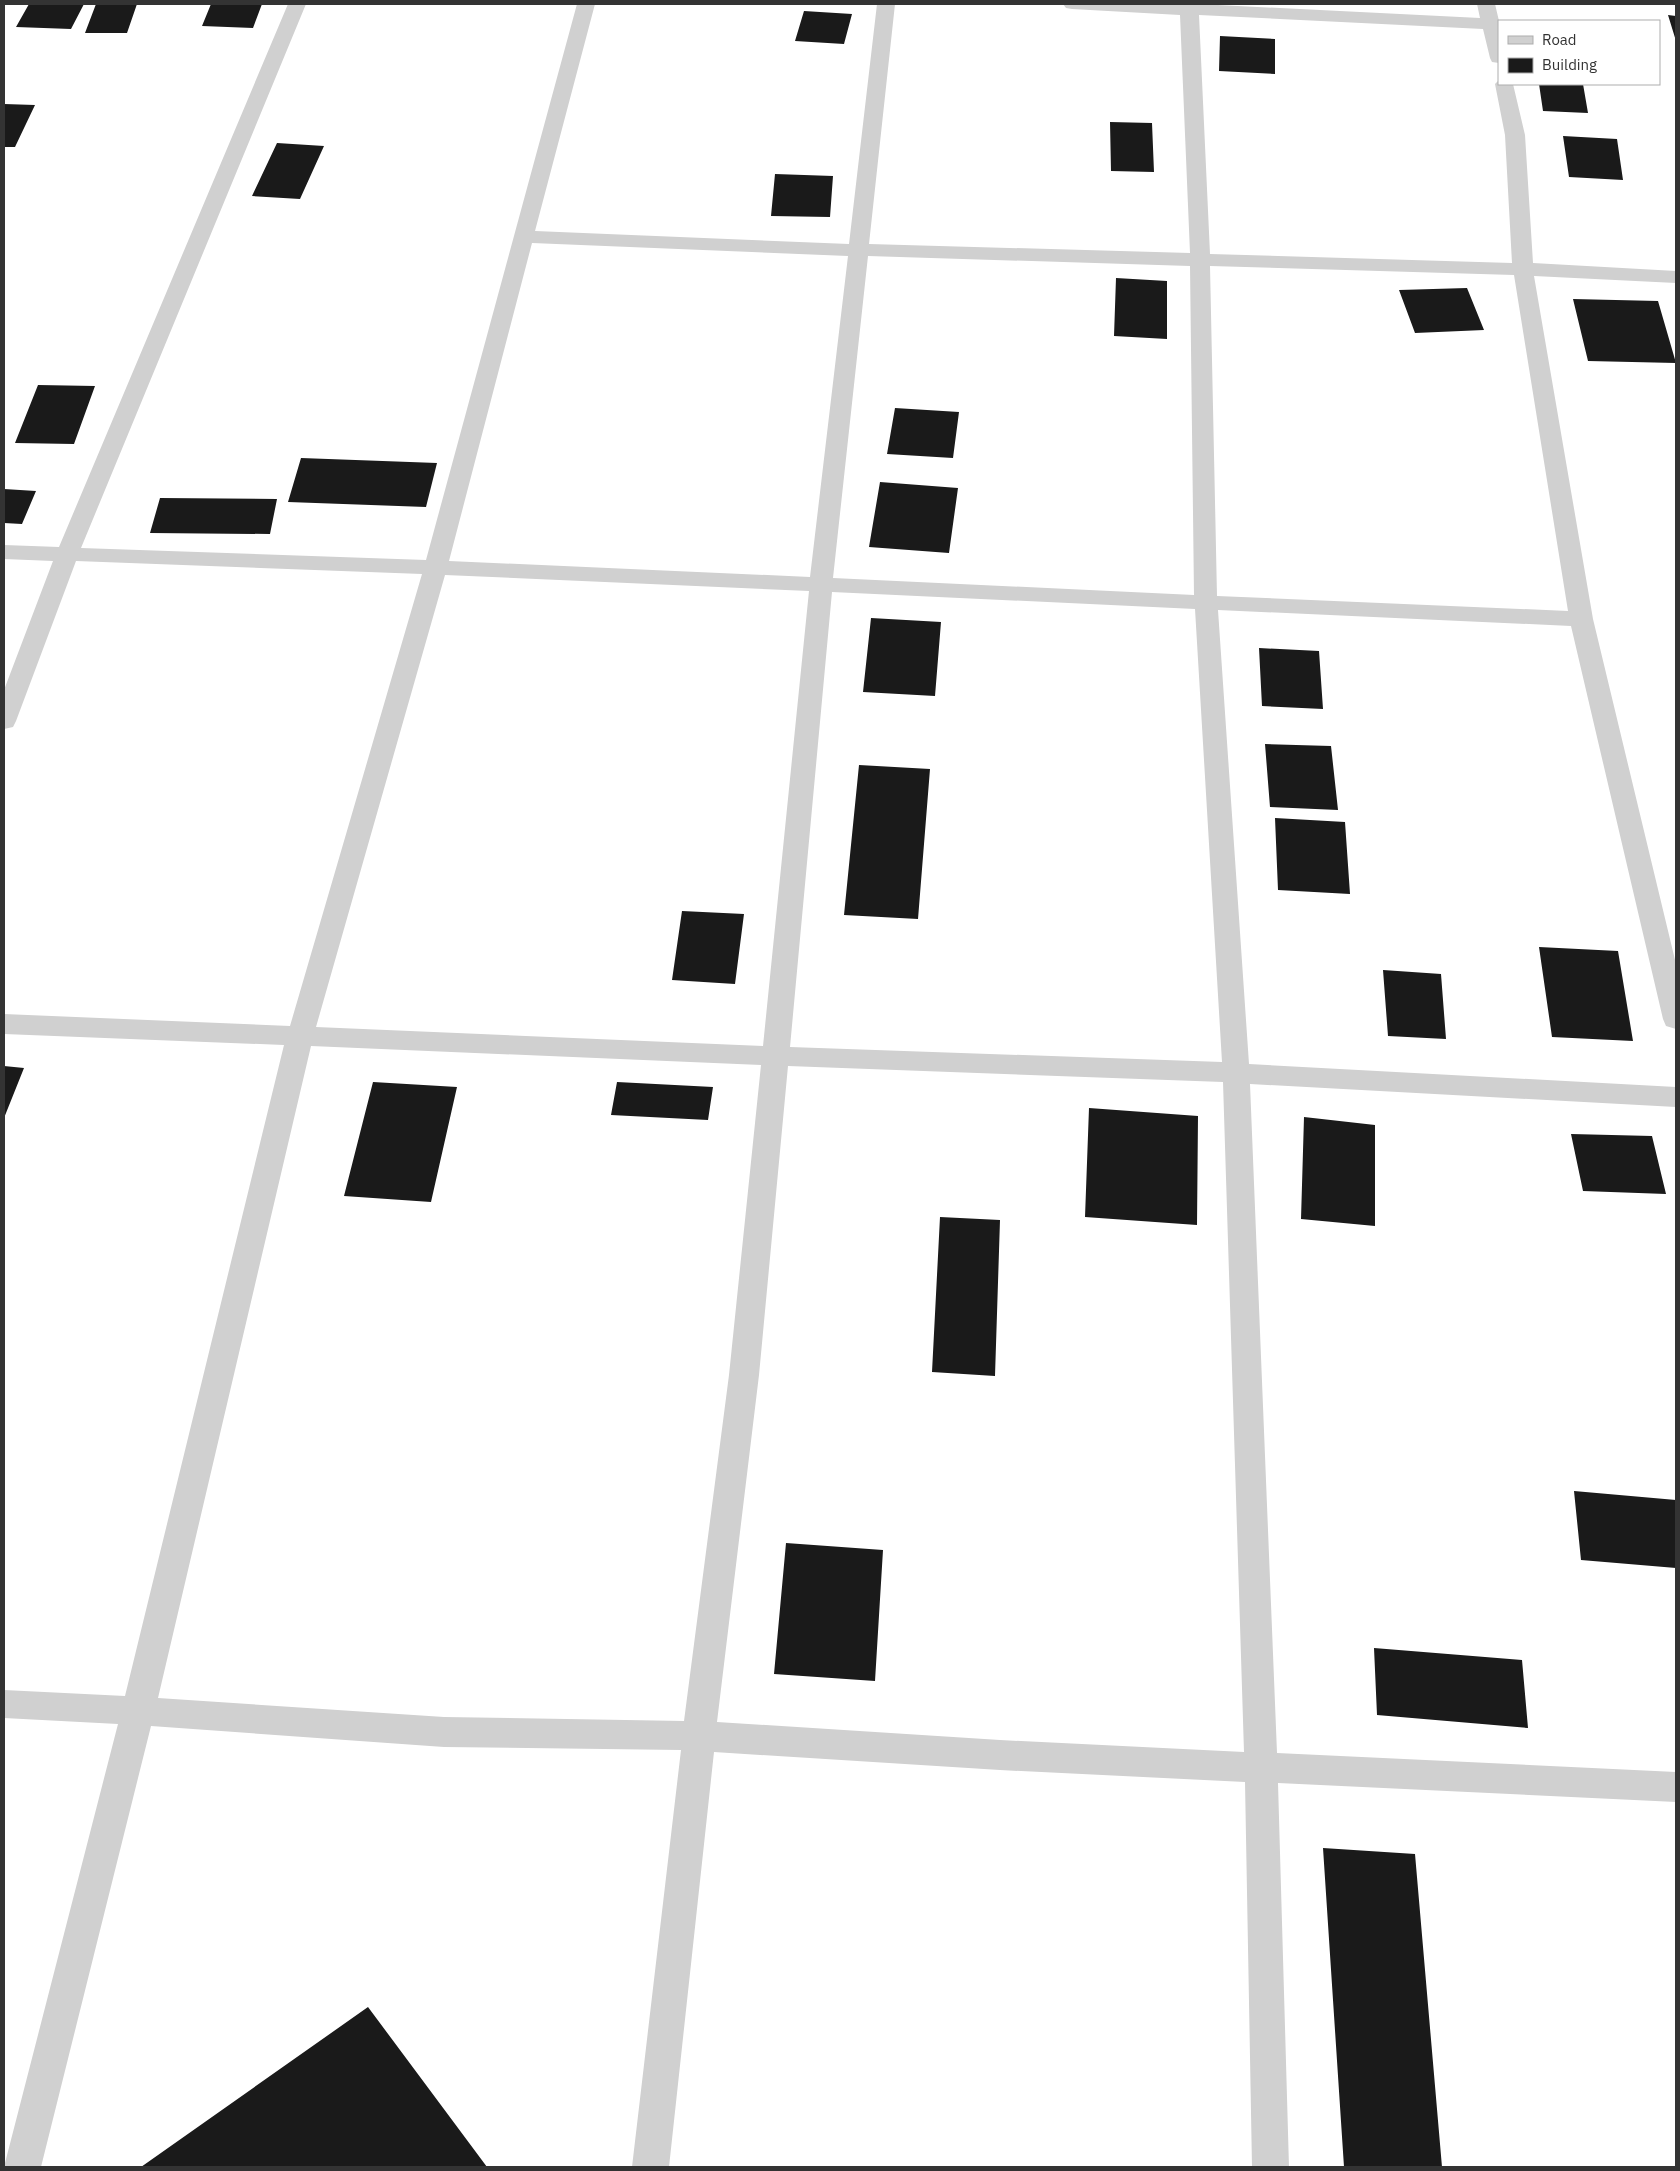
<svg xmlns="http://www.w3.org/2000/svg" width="1680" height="2171" viewBox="0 0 1680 2171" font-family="'IBM Plex Sans',sans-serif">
<rect width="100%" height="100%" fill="#fff"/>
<!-- building -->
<path fill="#1a1a1a" d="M29,4H84L71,29L16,27Z
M96,4H137L127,33H85Z
M211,4H262L253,28L202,26Z
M804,11L852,14L844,44L795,41Z
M1668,15L1676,16V41Z
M1220,36L1275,39V74L1219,71Z
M1539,84H1583L1588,113L1543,111Z
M4,104L35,105L15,147H4Z
M1110,122L1152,123L1154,172L1111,171Z
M1563,136L1617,139L1623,180L1569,177Z
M277,143L324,146L300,199L252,196Z
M775,174L833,176L830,217L771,216Z
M1116,278L1167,281V339L1114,336Z
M1467,288L1484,330L1415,333L1399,290Z
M1573,299L1658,301L1676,363L1588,361Z
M38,385L95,386L74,444L15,443Z
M895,408L959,412L953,458L887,454Z
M301,458L437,463L426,507L288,502Z
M880,482L958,488L949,553L869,547Z
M4,489L36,491L22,524L4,523Z
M160,498L277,499L270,534L150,533Z
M871,618L941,622L935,696L863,692Z
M1259,648L1319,651L1323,709L1262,706Z
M1265,744L1331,746L1338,810L1270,807Z
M859,765L930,769L918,919L844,915Z
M1275,818L1345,822L1350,894L1278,890Z
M682,911L744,914L735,984L672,980Z
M1539,947L1618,951L1633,1041L1552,1037Z
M1383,970L1441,974L1446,1039L1388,1036Z
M4,1066L24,1068L4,1118Z
M373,1082L457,1087L431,1202L344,1196Z
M617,1082L713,1087L708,1120L611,1115Z
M1089,1108L1198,1116L1197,1225L1085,1217Z
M1304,1117L1375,1125V1226L1301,1219Z
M1571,1134L1652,1136L1666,1194L1583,1191Z
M940,1217L1000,1220L995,1376L932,1372Z
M1574,1491L1676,1500V1568L1581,1560Z
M786,1543L883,1550L875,1681L774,1674Z
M1374,1648L1522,1660L1528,1728L1377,1715Z
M1323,1848L1415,1854L1442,2167H1344Z
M368,2007L487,2167H141Z"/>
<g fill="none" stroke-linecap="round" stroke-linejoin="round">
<!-- minor -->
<path fill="#d0d0d0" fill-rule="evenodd" d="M288,4H306L81,548L426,560L577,4H595L535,231L849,244L877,4H895L869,244L1190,253L1180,15L1072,9L1066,8L1063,4H1198L1480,18L1477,4H1495L1499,21V63L1492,62L1490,58L1483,29L1199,15L1210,254L1512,263L1505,135L1495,84L1499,80V84H1513L1525,135L1533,263L1676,271V283L1534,276L1593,619L1676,964V1029L1666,1026L1663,1019L1571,626L1218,610L1249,1064L1676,1087V1107L1250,1084L1277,1753L1676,1772V1802L1278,1783L1289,2167H1252L1245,1782L1000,1770L714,1752L669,2167H632L681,1750L444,1747L151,1726L41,2167H4L118,1724L4,1718V1690L125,1696L284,1045L4,1034V1014L290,1026L422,574L76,561L16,721L13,727L4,729V690L53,561L4,559V545L59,547ZM532,243L848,256L810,577L449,561ZM868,256L1190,266L1194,595L833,578ZM1210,266L1514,275L1568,611L1217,596ZM445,575L809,591L763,1046L316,1027ZM832,592L1195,609L1222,1062L790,1047ZM311,1046L761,1065L729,1375L684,1721L444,1717L158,1698ZM788,1066L1223,1082L1244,1752L1000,1740L717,1722L759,1375Z"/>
</g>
<!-- border -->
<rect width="1680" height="2171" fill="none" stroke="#333333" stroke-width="10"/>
<!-- legend -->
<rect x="1498" y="20" width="162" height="65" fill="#ffffff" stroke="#adadad"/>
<rect x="1508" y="36" width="25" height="8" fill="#d0d0d0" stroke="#adadad"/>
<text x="1542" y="45" font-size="15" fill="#333333">Road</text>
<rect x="1508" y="58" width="25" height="15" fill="#1a1a1a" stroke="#adadad"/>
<text x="1542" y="70" font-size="15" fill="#333333">Building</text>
</svg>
